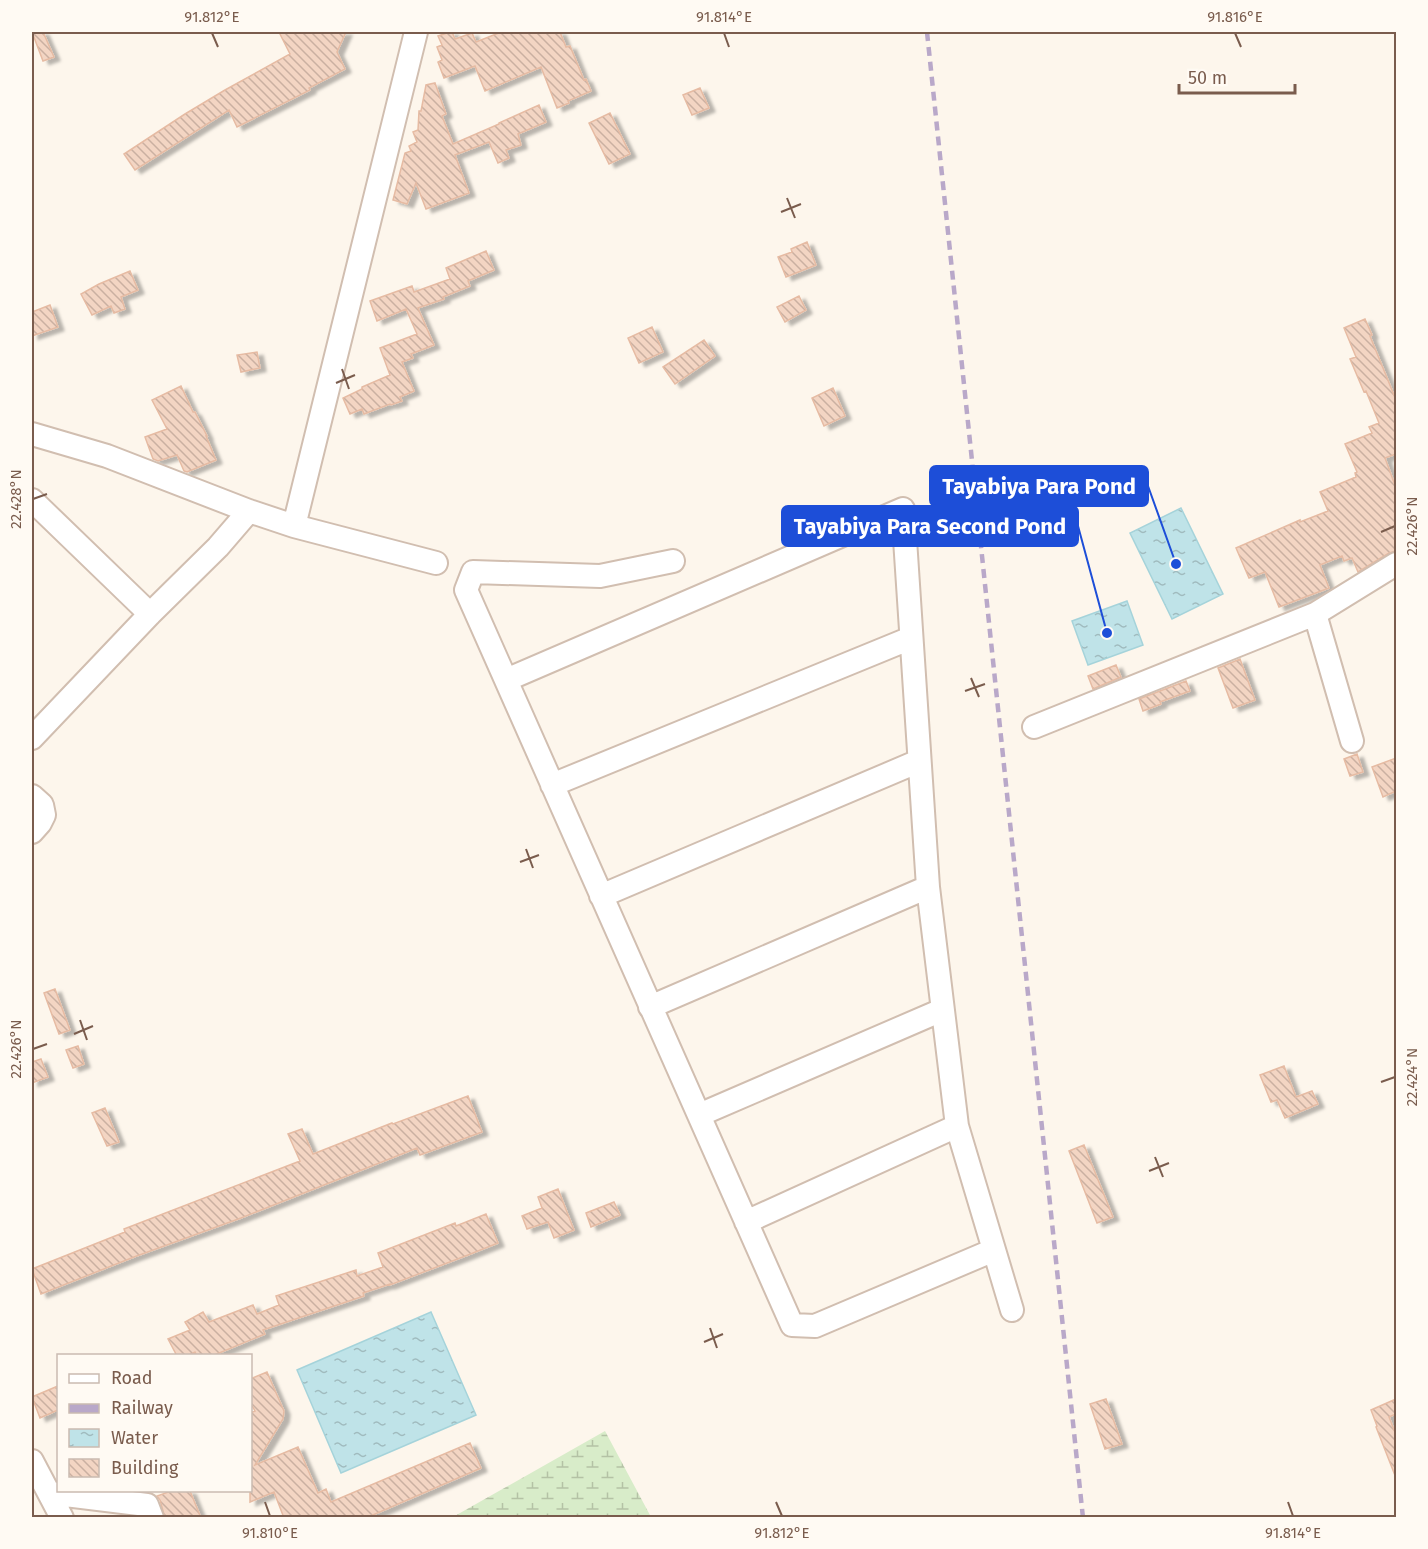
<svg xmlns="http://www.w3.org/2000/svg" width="1428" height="1549" viewBox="0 0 1428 1549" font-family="'Fira Sans',sans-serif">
<defs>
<pattern id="wetland-marsh" width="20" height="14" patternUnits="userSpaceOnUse" patternTransform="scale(1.5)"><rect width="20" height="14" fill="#d8ecc9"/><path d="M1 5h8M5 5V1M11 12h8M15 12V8" fill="none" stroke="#b4c2a5"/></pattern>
<pattern id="water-ripples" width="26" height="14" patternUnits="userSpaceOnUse" patternTransform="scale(1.5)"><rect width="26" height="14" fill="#bfe3e8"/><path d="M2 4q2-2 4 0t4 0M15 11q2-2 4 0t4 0" fill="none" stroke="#a0bbbe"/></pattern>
<pattern id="building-back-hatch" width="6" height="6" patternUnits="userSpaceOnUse" patternTransform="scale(1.5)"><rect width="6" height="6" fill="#f3d5c3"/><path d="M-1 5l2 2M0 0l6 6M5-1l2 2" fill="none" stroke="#cab0a1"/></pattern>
<filter id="shadow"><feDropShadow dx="6" dy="3.5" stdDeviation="1.5" flood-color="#0004"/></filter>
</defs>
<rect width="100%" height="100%" fill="#fdf6ec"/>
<!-- wetland -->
<path fill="url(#wetland-marsh)" d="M605,1431L651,1517H452H453Z"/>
<!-- water -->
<path fill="url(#water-ripples)" stroke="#a5d3da" stroke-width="1.5" d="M1181,508L1223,594L1172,619L1130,533Z
M1127,601L1143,645L1088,665L1072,621Z
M431,1312L476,1415L341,1473L297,1370Z"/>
<!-- building -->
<path fill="url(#building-back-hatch)" stroke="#e6bba3" stroke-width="1.5" filter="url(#shadow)" d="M32,32H43L54,57L43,61Z
M279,32H346L337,52L345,69L309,88L310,90L237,127L229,110L135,170L124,154L185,114L225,90L290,54Z
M450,32H452L455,39L472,33L476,42L501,32H560L566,47L570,46L584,80L586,79L591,91L568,101L569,103L557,108L541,67L485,91L475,66L444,78L438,62L442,60L437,47L442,45L438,36Z
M435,83L446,114L442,116L453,144L499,124V123L539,105L546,122L518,134L521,145L506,150L509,158L498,163L489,142L455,155L469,193L426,209L416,183L407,204L393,200L405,153L411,151L409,146L417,142L413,132L418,130L419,111H421L426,85Z
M700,88L709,108L692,115L683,95Z
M610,113L630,154L609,164L589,123Z
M807,242L816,265L786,277L778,257L792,252L791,249Z
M486,251L494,270L468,281L470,286L443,297L444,299L418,308L434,345L411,354L413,358L402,362L414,391L400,397L402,401L391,405L390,404L364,414L362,409L350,414L343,398L362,389V387L390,375L380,348L417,334L406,309L377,321L370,301L412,286L414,292L450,279L446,268Z
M130,271L138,290L121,297L125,309L114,313L111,306L92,315L81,294L99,284Z
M799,296L806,310L785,322L777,307Z
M50,305L58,327L32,336V312Z
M1365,319L1372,335L1370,336L1396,400V454L1385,458L1396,488V551L1389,553L1358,572L1352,558L1344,561L1342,556L1320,565L1329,588L1279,607L1265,572L1249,578L1236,548L1300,520V522L1328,511L1320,492L1356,477L1355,473L1357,472L1345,444L1372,433L1369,427L1379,423L1366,391L1364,392L1350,359L1356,357L1344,328Z
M652,327L663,352L639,363L628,338Z
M704,340L715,356L675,384L663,367Z
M257,352L260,368L241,372L237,355Z
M181,386L193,412H195L207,436H206L216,460L187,472L184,471L177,455L158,461L153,459L145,437L167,429L152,400Z
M833,388L845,416L824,426L812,398Z
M1240,659L1255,700L1233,708L1218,668Z
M1116,665L1121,677L1093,689L1088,676Z
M1186,681L1190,691L1160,702L1161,704L1143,711L1139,699Z
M1357,754L1363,772L1350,776L1344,759Z
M1396,758V791L1383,797L1372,767Z
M55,989L70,1030L59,1034L44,993Z
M78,1046L84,1064L73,1068L66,1050Z
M41,1059L48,1077L32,1083V1062Z
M1284,1066L1296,1097L1312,1091L1318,1104L1285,1118L1277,1100L1271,1102L1260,1075Z
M468,1096L482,1132L420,1155L417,1148L241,1218L134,1257L41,1294L32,1269L125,1232L124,1229L300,1161L288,1134L302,1129L313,1154L392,1123L393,1124Z
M105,1108L119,1142L107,1146L92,1113Z
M1084,1145L1113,1217L1097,1223L1069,1151Z
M558,1189L574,1230L554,1238L548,1222L527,1229L522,1216L542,1208L538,1197Z
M614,1202L620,1215L591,1227L586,1213Z
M486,1214L498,1243L468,1255L390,1285V1284L363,1293L364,1296L263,1330L265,1334L212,1356H197L195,1352L187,1356H177L168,1339L190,1330L185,1322L203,1312L209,1322L253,1305L257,1314L279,1305L276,1296L356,1270L357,1276L383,1267L378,1253L455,1223L456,1226Z
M267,1372L284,1411L283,1419L255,1465L298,1447L318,1493L326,1489L331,1502L470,1443L481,1468L366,1518H284L274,1492L250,1502V1413L255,1411L250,1402V1379Z
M58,1386V1410L40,1418L32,1397Z
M1106,1399L1122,1444L1105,1449L1090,1404Z
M1396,1399V1414L1389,1417L1396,1435V1478L1376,1427L1377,1426L1371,1410Z
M171,1491H190L201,1518H165L160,1500L157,1496Z"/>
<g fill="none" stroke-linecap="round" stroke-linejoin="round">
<!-- minor casing -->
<g stroke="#d1beb0" stroke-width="26">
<path id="minor" d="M416,32L294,526L436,563
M32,434L107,456L249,511L294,526
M32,500L150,614
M673,561L600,576L473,572L466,590L792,1325L815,1326L994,1250
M1315,614L1352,741
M506,680L903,509L928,887L957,1126L1012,1310
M1034,727L1315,614L1396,564
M32,738L150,614L218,547L249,511
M552,785L911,638
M32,796L42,805L44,815L40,823L32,832
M601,896L919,761
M650,1007L928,887
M699,1115L942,1010
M746,1222L957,1126
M32,1461L62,1518
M49,1493L147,1505L152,1518"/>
</g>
<!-- minor -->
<use href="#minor" stroke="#fff" stroke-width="22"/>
<!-- rail -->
<path stroke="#b9a8c9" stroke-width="4.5" stroke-dasharray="9 6" stroke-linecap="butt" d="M927,32L1083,1518"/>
</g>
<!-- ticks -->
<path fill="none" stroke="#7a5c4d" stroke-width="2" d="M212,33L218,47M724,33L729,47M1235,33L1241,47M787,198L795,218M781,212L801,204M342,369L349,389M336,383L355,375M33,499L47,494M1381,532L1395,526M971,678L979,697M965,691L985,684M526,849L533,868M520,862L539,855M80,1020L87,1040M74,1034L93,1026M33,1049L47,1044M1381,1082L1395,1077M1155,1157L1163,1177M1149,1171L1169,1163M710,1328L717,1348M704,1342L723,1334M265,1502L270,1516M776,1502L782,1516M1288,1502L1293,1516"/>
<!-- callouts -->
<path fill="none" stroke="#1d4ed8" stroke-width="2" d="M1176 564L1148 486M1107 633L1078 526"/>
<g fill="#1d4ed8" stroke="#fffaf3" stroke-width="2">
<circle cx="1176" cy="564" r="6"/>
<circle cx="1107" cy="633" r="6"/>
</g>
<g fill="#1d4ed8" stroke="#1d4ed8" stroke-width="2">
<rect x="930" y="466" width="218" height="40" rx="6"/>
<rect x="782" y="506" width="296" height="40" rx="6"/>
</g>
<g font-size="22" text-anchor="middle" font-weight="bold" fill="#fff">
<text x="1039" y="494">Tayabiya Para Pond</text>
<text x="930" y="534">Tayabiya Para Second Pond</text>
</g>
<!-- border -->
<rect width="1428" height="1549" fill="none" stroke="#fffaf3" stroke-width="66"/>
<!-- legend -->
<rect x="57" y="1354" width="195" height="138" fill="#fffaf3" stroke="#cabbb1" stroke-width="1.5"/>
<rect x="69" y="1374" width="30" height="9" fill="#ffffff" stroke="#cabbb1" stroke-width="1.5"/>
<text x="111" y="1384" font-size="18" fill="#7a5c4d">Road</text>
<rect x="69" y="1404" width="30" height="9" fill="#b9a8c9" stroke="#cabbb1" stroke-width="1.5"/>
<text x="111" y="1414" font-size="18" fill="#7a5c4d">Railway</text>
<rect x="69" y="1429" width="30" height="18" fill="url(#water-ripples)" stroke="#cabbb1" stroke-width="1.5"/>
<text x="111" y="1444" font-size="18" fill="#7a5c4d">Water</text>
<rect x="69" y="1459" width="30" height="18" fill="url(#building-back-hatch)" stroke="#cabbb1" stroke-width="1.5"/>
<text x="111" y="1474" font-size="18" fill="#7a5c4d">Building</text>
<!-- scale -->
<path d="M1179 84v9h116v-9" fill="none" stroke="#7a5c4d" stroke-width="3"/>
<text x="1188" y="84" font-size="18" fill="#7a5c4d" stroke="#fffaf3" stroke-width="4.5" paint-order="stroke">50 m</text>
<rect x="33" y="33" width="1362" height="1483" fill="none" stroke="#7a5c4d" stroke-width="2"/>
<g font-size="15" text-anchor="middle" fill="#7a5c4d">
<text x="212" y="22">91.812°E</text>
<text x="724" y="22">91.814°E</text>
<text x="1235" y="22">91.816°E</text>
<text transform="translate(16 499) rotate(-90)" y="5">22.428°N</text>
<text transform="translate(1412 526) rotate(-90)" y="5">22.426°N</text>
<text transform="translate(16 1049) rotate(-90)" y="5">22.426°N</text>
<text transform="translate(1412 1077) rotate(-90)" y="5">22.424°N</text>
<text x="270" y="1538">91.810°E</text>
<text x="782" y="1538">91.812°E</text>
<text x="1293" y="1538">91.814°E</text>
</g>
</svg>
